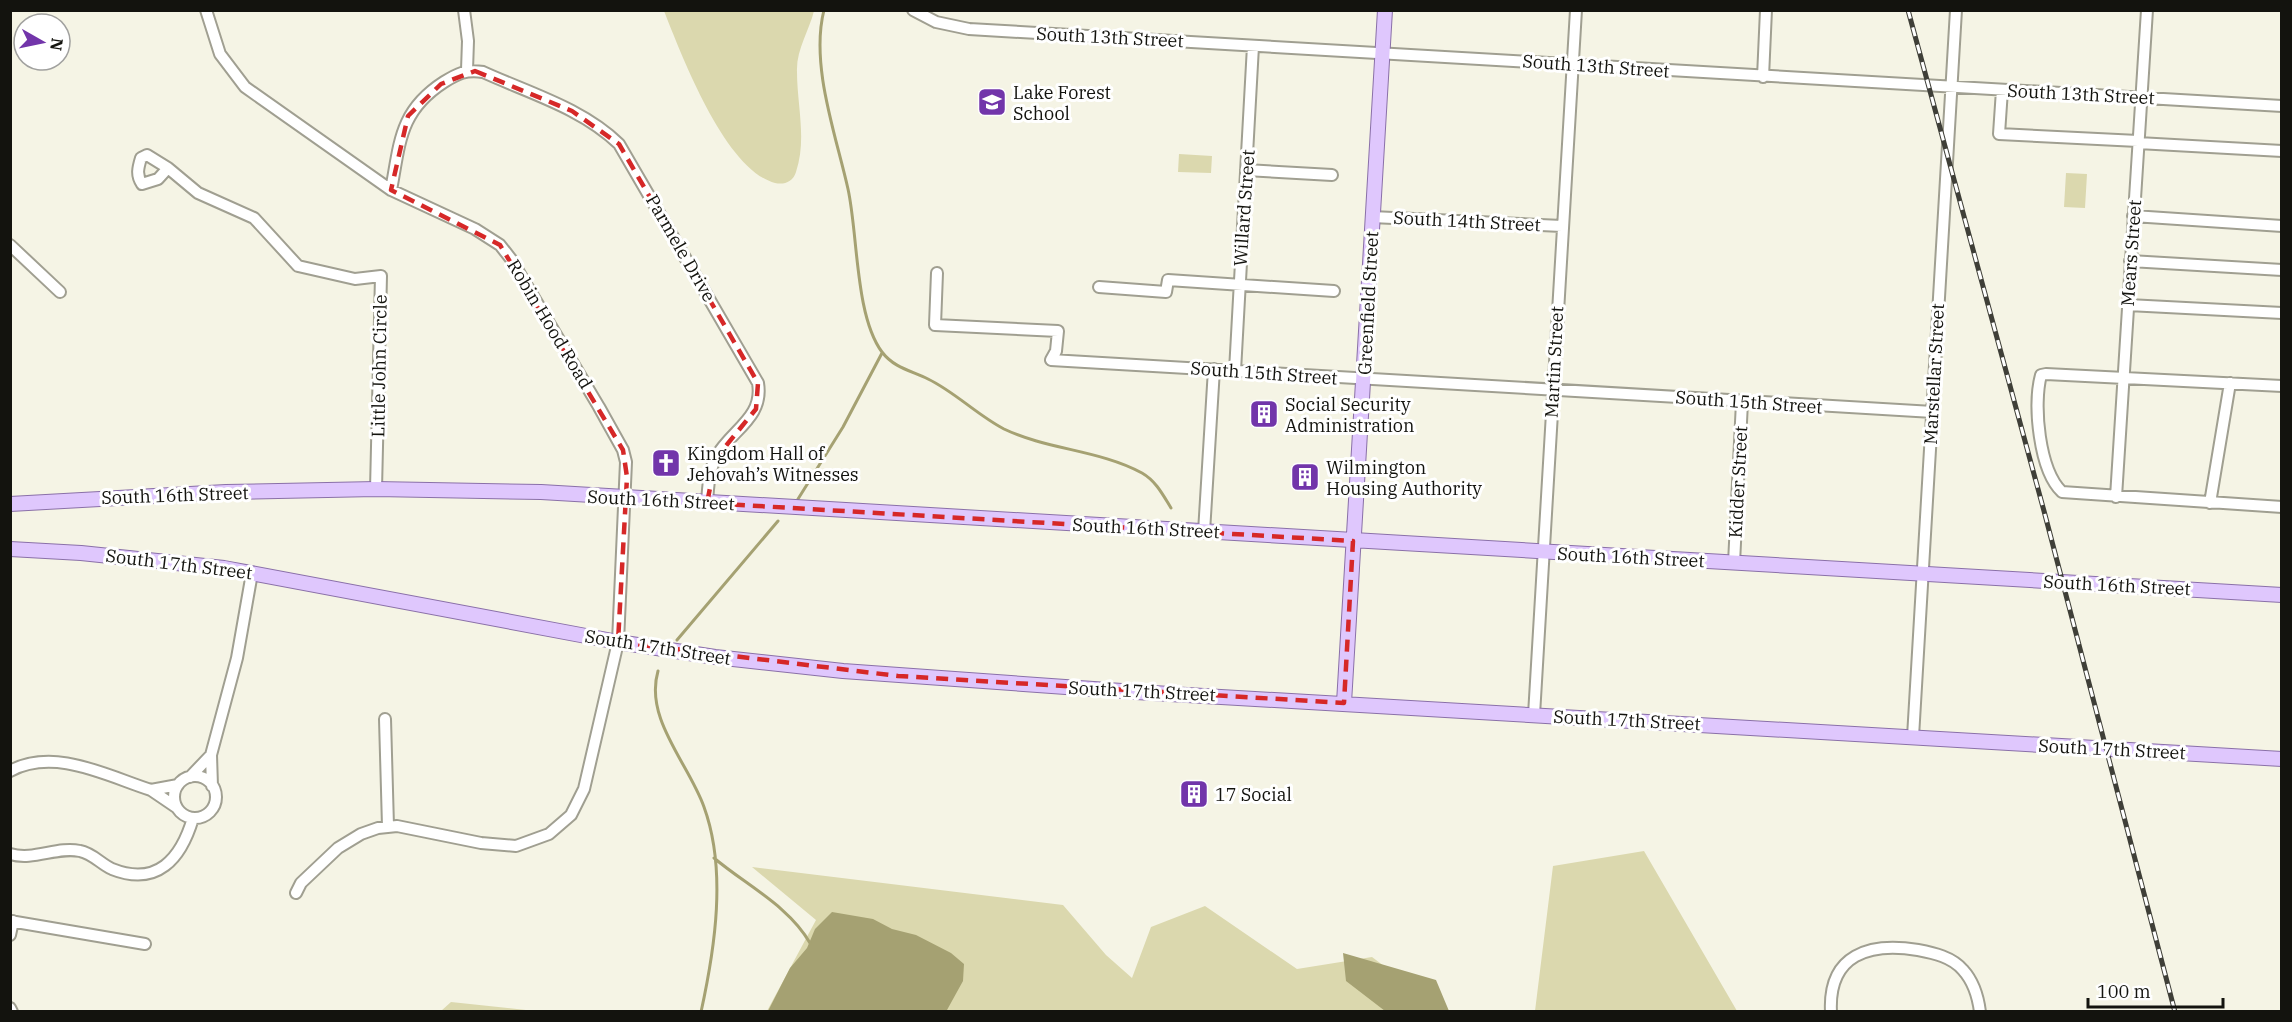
<svg xmlns="http://www.w3.org/2000/svg" width="2292" height="1022" viewBox="0 0 2292 1022" font-family="'IBM Plex Serif',serif">
<rect width="100%" height="100%" fill="#f5f4e5"/>
<!-- green -->
<path fill="#dbd8ae" d="M664,11H814C809,31 796,50 797,72C797,105 807,139 796,172C793,182 784,185 775,183C725,170 682,56 664,11Z
M1179,154L1212,156L1211,173L1178,172Z
M2066,173L2087,174L2085,208L2064,207Z
M1644,851L1737,1011H1535L1553,866Z
M752,867L1063,905L1106,955L1132,978L1151,927L1205,906L1297,969L1372,957L1444,1011H767L816,920Z
M451,1002L535,1011H441Z"/>
<!-- water -->
<path fill="#a5a172" d="M832,912L873,919L892,929L916,935L951,953L964,964L963,981L947,1010L768,1011L790,968L807,948L815,929Z
M1343,953L1436,980L1449,1011H1385L1346,981Z"/>
<g fill="none" stroke-linecap="round" stroke-linejoin="round">
<!-- stream -->
<path stroke="#a5a172" stroke-width="3" d="M824,10C810,65 836,135 848,189C858,234 855,316 882,352C894,368 912,371 928,379C955,392 977,415 1004,429C1048,450 1100,450 1142,473C1156,481 1163,495 1171,508
M798,499L843,427L882,353
M677,640L778,521
M658,671C644,719 689,764 704,807C727,870 715,948 701,1012
M714,858C746,885 789,906 810,943"/>
<!-- minor casing -->
<g stroke="#a09f91" stroke-width="14">
<path id="minor" d="M206,10L220,54L245,87L391,190L475,229L500,245L511,259L599,407L623,450L626,462L618,642L584,789L571,815L549,834L516,846L481,843L397,826L378,828L361,834L338,848L301,883L296,893
M464,10L468,41L467,70
M913,10L936,22L969,29L2282,106
M1763,77L1766,10
M2002,90L1999,134L2138,141
M2138,143L2282,151
M147,155L168,168L158,179L142,184C136,175 138,168 141,158Z
M168,168L198,193L254,218L298,266L355,279L381,276L376,489
M1246,170L1332,175
M391,190C400,143 399,111 444,82C457,74 466,69 483,72C529,93 582,108 619,144L758,383C764,418 731,430 716,457C709,471 708,487 707,503
M2133,216L2282,226
M1372,217L1562,226
M10,245L60,292
M2130,261L2282,270
M937,273L935,325L1058,331L1056,351L1051,360L1933,412
M1099,287L1166,292L1168,280L1334,291
M2128,305L2282,313
M1235,371L1253,46
M2282,386L2046,374L2041,375C2033,405 2039,470 2062,492L2282,507
M2116,497L2147,10
M2210,503L2230,383
M1204,532L1214,369
M1734,563L1742,402
M1534,715L1576,10
M385,719L388,826
M1913,737L1956,10
M211,755L237,658L252,573
M10,771C55,747 107,776 151,790
M174 797a21 21 0 1 1 42 0a21 21 0 1 1-42 0Z
M190,777L211,755L212,786
M176,807L151,790L178,785
M10,854C34,861 57,846 80,851C92,853 101,864 112,869C157,887 181,859 193,818
M10,921L145,944
M10,935L13,921
M10,1008L12,1012
M1831,1012C1828,954 1870,942 1918,950C1934,953 1952,957 1963,970C1974,982 1978,996 1980,1012"/>
</g>
<!-- major casing -->
<g stroke="#8a70a8" stroke-width="16">
<path id="major" d="M10,504L226,492L376,489L541,492L2282,595
M10,549L81,553L224,568L618,642L715,657L843,671L1136,692L2282,759
M1344,703L1385,10"/>
</g>
<!-- minor -->
<use href="#minor" stroke="#fff" stroke-width="10"/>
<!-- major -->
<use href="#major" stroke="#dfc7fd" stroke-width="14"/>
<!-- rail casing -->
<g stroke="#3f3f38" stroke-width="5">
<path id="rail" d="M1908,10L2044,511L2175,1012"/>
</g>
<!-- rail -->
<use href="#rail" stroke="#fff" stroke-width="3" stroke-dasharray="9" stroke-linecap="butt"/>
</g>
<!-- marked area -->
<path fill="none" stroke="#d62828" stroke-width="4.5" stroke-dasharray="12 8" stroke-linejoin="round" d="M475,71L572,111L619,144L758,383L756,409L716,458L707,503L1353,541L1344,703L898,676L618,642L627,477L623,450L500,245L391,190L408,116L441,84Z"/>
<!-- icons -->
<defs>
<g id="school-square" transform="scale(1.5)"><rect x="-9" y="-9" width="18" height="18" rx="4" fill="#7235aa" stroke="#fff"/><path d="M0-5L7-2L0 1L-7-2ZM-4 1L0 2.5L4 1V4Q0 6-4 4Z" fill="#fff"/></g>
<g id="building-square" transform="scale(1.5)"><rect x="-9" y="-9" width="18" height="18" rx="4" fill="#7235aa" stroke="#fff"/><path d="M-4-6H4V6H1V3H-1V6H-4ZM-2.5-4.3h1.7v1.8h-1.7ZM.8-4.3h1.7v1.8H.8ZM-2.5-1h1.7V.8h-1.7ZM.8-1h1.7V.8H.8Z" fill="#fff"/></g>
<g id="church-square" transform="scale(1.5)"><rect x="-9" y="-9" width="18" height="18" rx="4" fill="#7235aa" stroke="#fff"/><path d="M-1.2-6h2.4v3.5h3.3v2.4h-3.3V6h-2.4V-.1h-3.3v-2.4h3.3Z" fill="#fff"/></g>
</defs>
<g fill-rule="evenodd">
<use href="#school-square" x="992" y="102"/>
<use href="#building-square" x="1264" y="414"/>
<use href="#church-square" x="666" y="463"/>
<use href="#building-square" x="1305" y="477"/>
<use href="#building-square" x="1194" y="794"/>
</g>
<g text-anchor="middle" dominant-baseline="central" stroke-width="6" stroke-linejoin="round" paint-order="stroke">
<!-- street labels -->
<g font-size="18" fill="#13130e" stroke="#fff">
<text transform="translate(1110 37) rotate(3)">South 13th Street</text>
<text transform="translate(1596 66) rotate(4)">South 13th Street</text>
<text transform="translate(2081 94) rotate(3)">South 13th Street</text>
<text transform="translate(1244 208) rotate(-86)">Willard Street</text>
<text transform="translate(1467 221) rotate(3)">South 14th Street</text>
<text transform="translate(681 248) rotate(60)">Parmele Drive</text>
<text transform="translate(2131 253) rotate(-86)">Mears Street</text>
<text transform="translate(1368 303) rotate(-87)">Greenfield Street</text>
<text transform="translate(550 324) rotate(59)">Robin Hood Road</text>
<text transform="translate(1554 362) rotate(-87)">Martin Street</text>
<text transform="translate(379 366) rotate(-89)">Little John Circle</text>
<text transform="translate(1264 373) rotate(4)">South 15th Street</text>
<text transform="translate(1934 374) rotate(-87)">Marstellar Street</text>
<text transform="translate(1749 402) rotate(4)">South 15th Street</text>
<text transform="translate(1738 482) rotate(-87)">Kidder Street</text>
<text transform="translate(175 495) rotate(-2)">South 16th Street</text>
<text transform="translate(661 500) rotate(3)">South 16th Street</text>
<text transform="translate(1146 528) rotate(3)">South 16th Street</text>
<text transform="translate(1631 557) rotate(3)">South 16th Street</text>
<text transform="translate(179 564) rotate(7)">South 17th Street</text>
<text transform="translate(2117 585) rotate(3)">South 16th Street</text>
<text transform="translate(658 647) rotate(9)">South 17th Street</text>
<text transform="translate(1142 691) rotate(3)">South 17th Street</text>
<text transform="translate(1627 720) rotate(3)">South 17th Street</text>
<text transform="translate(2112 749) rotate(3)">South 17th Street</text>
</g>
<!-- poi labels -->
<g font-size="18" fill="#13130e" stroke="#fff" text-anchor="start">
<text x="1013" y="92">Lake Forest<tspan x="1013" dy="21">School</tspan></text>
<text x="1285" y="404">Social Security<tspan x="1285" dy="21">Administration</tspan></text>
<text x="687" y="453">Kingdom Hall of<tspan x="687" dy="21">Jehovah’s Witnesses</tspan></text>
<text x="1326" y="467">Wilmington<tspan x="1326" dy="21">Housing Authority</tspan></text>
<text x="1215" y="794">17 Social</text>
</g>
</g>
<!-- border -->
<rect width="2292" height="1022" fill="none" stroke="#13130e" stroke-width="24"/>
<!-- north arrow -->
<g transform="translate(42 42) rotate(99)"><circle r="28" fill="#ffffff" stroke="#a1a19f" stroke-width="1.5"/>
<path d="M0-4.5L10 22L0 15L-10 22Z" fill="#7235aa"/>
<text y="-9" font-size="16" font-weight="bold" text-anchor="middle" fill="#13130e">N</text>
</g>
<!-- scale -->
<path d="M2088 998v9h135v-9" fill="none" stroke="#13130e" stroke-width="3"/>
<text x="2097" y="998" font-size="18" fill="#13130e" stroke="#ffffff" stroke-width="4.5" paint-order="stroke">100 m</text>
</svg>
